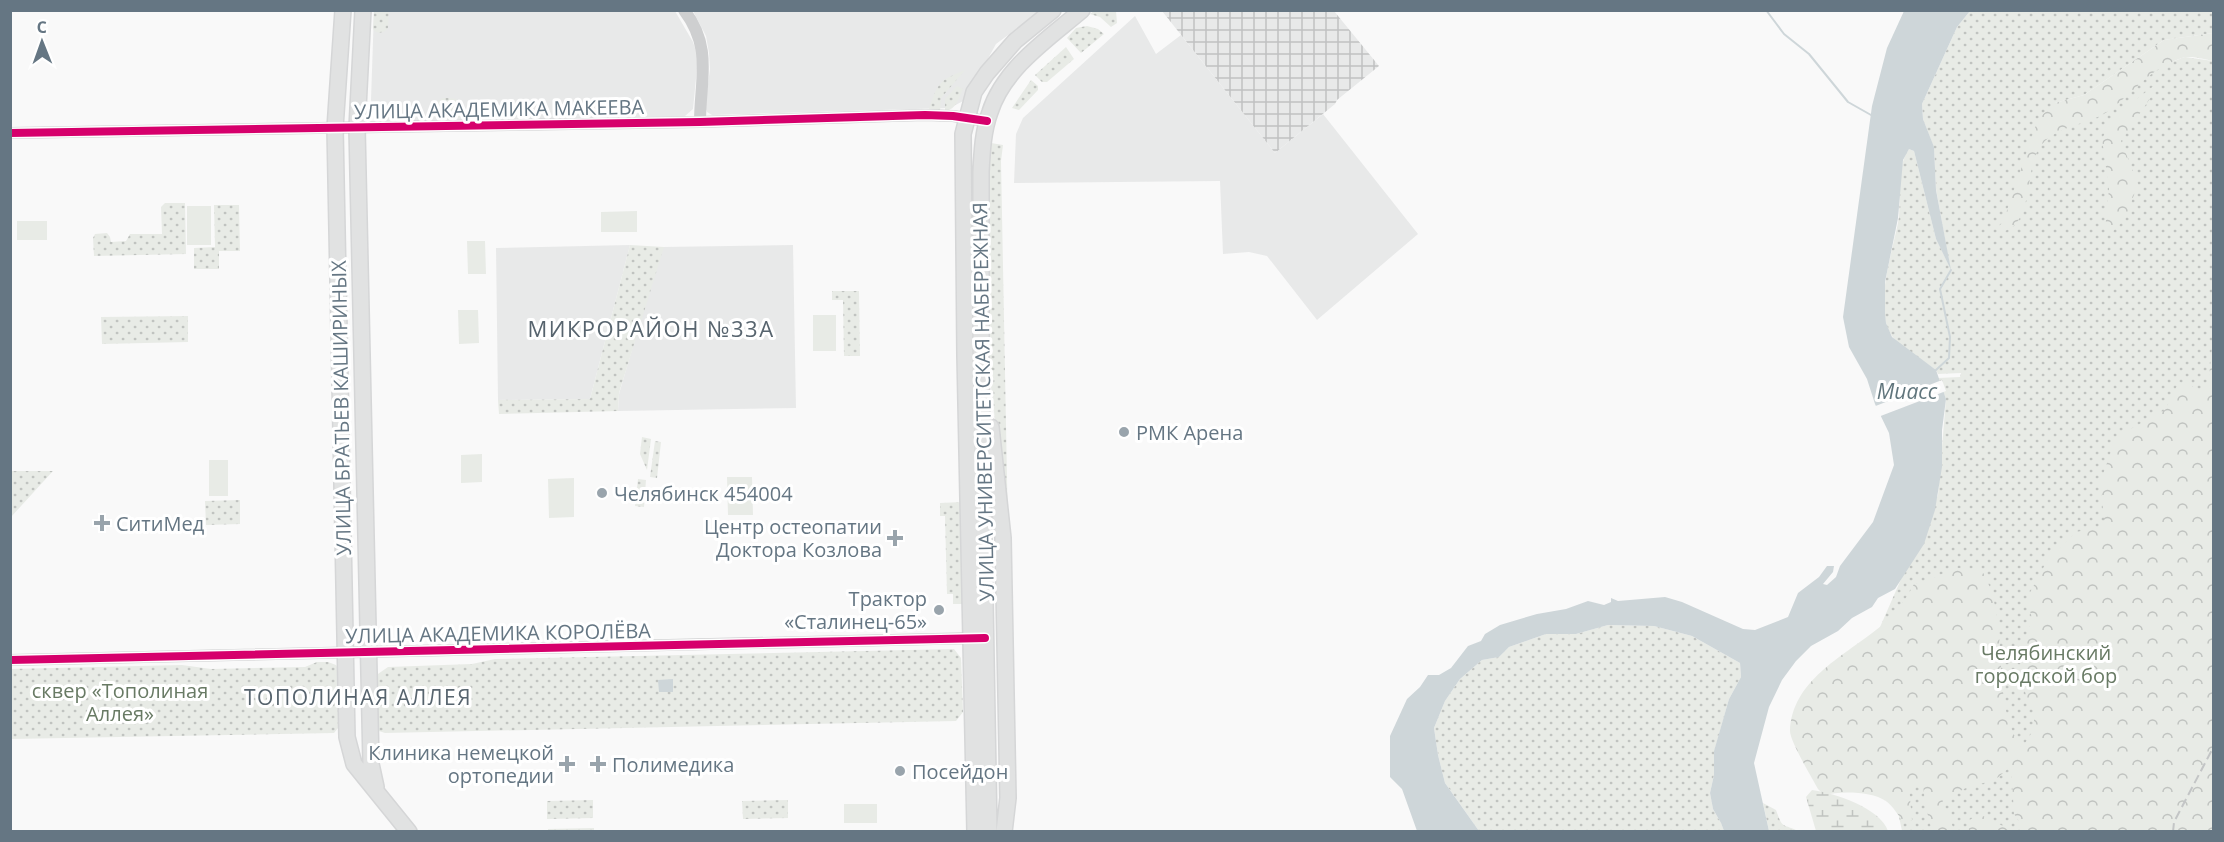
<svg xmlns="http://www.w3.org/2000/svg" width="2224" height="842" viewBox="0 0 2224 842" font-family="'Open Sans',sans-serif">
<defs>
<pattern id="industrial-grid" width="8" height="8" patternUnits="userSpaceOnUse" patternTransform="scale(1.5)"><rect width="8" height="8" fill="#e8e9e9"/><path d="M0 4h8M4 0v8" fill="none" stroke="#c0c1c2"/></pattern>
<pattern id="grass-dots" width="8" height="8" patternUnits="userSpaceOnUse" patternTransform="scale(1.5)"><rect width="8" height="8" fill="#e8ebe6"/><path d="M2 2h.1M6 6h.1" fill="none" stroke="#c0c3c0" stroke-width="1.8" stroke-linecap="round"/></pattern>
<pattern id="forest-crowns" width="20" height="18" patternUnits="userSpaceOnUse" patternTransform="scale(1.5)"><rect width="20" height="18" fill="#e8ebe6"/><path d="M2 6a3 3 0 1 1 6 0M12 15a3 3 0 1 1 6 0" fill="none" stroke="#c0c3c0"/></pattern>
<pattern id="wetland-marsh" width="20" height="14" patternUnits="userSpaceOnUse" patternTransform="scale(1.5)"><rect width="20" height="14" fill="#e8ebe6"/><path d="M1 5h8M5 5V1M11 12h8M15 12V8" fill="none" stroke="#c0c3c0"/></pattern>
</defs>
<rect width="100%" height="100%" fill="#f9f9f9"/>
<!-- built -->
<path fill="#e8e9e9" d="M374,11H675L693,42L698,58L693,109L685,116L389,122L379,118L374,113L371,100Z
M693,11H1040L996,44L965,100L950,108L712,115L707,112L705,107L710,69L709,53L706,36Z
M1135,16L1156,54L1181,35L1275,153L1323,114L1418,234L1317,320L1267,256L1249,252L1223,254L1220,181L1014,183L1016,134L1023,118Z
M630,245L590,399L498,400L496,248Z
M793,245L796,408L618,411L619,394L662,247Z"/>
<!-- industrial -->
<path fill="url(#industrial-grid)" d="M1162,11H1334L1379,66L1337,100L1335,104L1275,153Z"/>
<!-- grass -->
<path fill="url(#grass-dots)" d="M374,11H389L388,28C384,33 377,35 373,29Z
M1094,11H1116L1117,23L1111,27L1100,17L1090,14Z
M1970,11H2213V33L2164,40L2084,95L2055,103L2054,116L2123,98L2140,82L2161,66L2185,57L2213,61V831H1902L1866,659L1938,495L1946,399L1938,378L1960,377L1961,373L1938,374L1936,370C1924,361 1900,348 1892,336C1872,307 1894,249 1899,217C1901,196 1896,167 1909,149L1914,151L1936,239L1950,267L1936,189L1934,148L1923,119L1922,104L1957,27Z
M1087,26L1098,29L1104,34L1081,53L1067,38L1076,28Z
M1066,47L1074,59L1047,82H1042L1035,75Z
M965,70L941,98L940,111L929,109C938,83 938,81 965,70Z
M1031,80L1038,86V90L1019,110L1012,108Z
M957,86L963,89C958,99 957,109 945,111V99Z
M443,98C459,98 466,100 460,118L443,119L436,115C432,107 436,101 443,98Z
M991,143L1003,145L1001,161L1008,530L990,378L988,167Z
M165,203H185L186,254L94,256L93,238L95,234L107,233L110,237L111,242L126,241L130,234H162L161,207Z
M214,205H239L240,251H219V269H194V248L215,247Z
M630,245L664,247L619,393L618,411L499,414L498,400L590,399Z
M832,291H859L860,356H844L843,300H832Z
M188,316V342L102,344L101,317Z
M642,437L651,439L647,470L640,454Z
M655,441L661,442L657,478L650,477Z
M11,471H53L11,517L10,471Z
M638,479L646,480L644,507L635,506Z
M240,500V524L206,525L205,501Z
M962,502L964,604H953V594H947L945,516H940V503Z
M1608,625L1654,626L1692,636L1740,663L1741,677L1729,699L1714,752V775L1710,793L1713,809L1721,823L1724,831H1479L1445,783L1438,755L1434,728L1445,701L1460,679L1482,660L1499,657L1509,647L1546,634H1576Z
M954,649L961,658L963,712L956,721L385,733L376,730L375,676L388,667L472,664L495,659Z
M317,662H328L336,665L341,674L342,723L334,733L11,739L10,669L182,665L211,669L305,667Z
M593,800V818L547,819V801Z
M788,800V818L743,819L742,801Z
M1763,803L1776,810C1783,830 1782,823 1798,831H1769Z
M594,828V831H548V829Z"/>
<!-- forest -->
<path fill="url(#forest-crowns)" d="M2213,33V61C2204,59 2191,55 2182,58C2148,69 2134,93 2107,112C2085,126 2050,126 2037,152C2025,175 2033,226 2001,232L1997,228L2003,222L2038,119L2055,103L2084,95L2164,40Z
M2164,78L2121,141L2138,184L2125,219L2110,234L2105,231L2109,189L2102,139L2112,118Z
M2213,337V831H2026L2014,814L2011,766L1995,780L1968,787L1942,800L1955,832L1932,831L1926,808L1923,786L1909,788L1912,820L1905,823C1899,817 1893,806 1886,801C1871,791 1840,791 1824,795L1818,789C1812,778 1790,741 1790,731C1792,681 1842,657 1876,630C1893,618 1904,603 1914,584L1927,581L1955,568L1981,569C2014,623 1987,699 2022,748L2034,729V707L2027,699L2021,677L2020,653L2032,619L2027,598L2048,559L2076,532L2105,526L2100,483L2116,437L2165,410L2179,382L2205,391L2209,377Z
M1979,814L2005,827L2009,831H1969L1968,821Z"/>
<!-- wetland -->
<path fill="url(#wetland-marsh)" d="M1812,790C1835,793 1880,808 1888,831H1816L1806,797Z"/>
<!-- pitch -->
<path fill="#e8ebe6" d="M187,206H211V245H187Z
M637,211V232H601V212Z
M17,221H47V240H17Z
M467,241H485L486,274H468Z
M458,310H478L479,343L459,344Z
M813,315H836V351H813Z
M482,454V482L461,483V455Z
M209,460H228V496H209Z
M727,477H752L753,515H728Z
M574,478V517L549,518L548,479Z
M844,804H877V823H844Z"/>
<!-- water -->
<path fill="#ced6d9" d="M1904,11H1970L1957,27L1922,104L1923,119L1934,147L1936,190L1951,270L1936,239L1914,151L1909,149L1903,160L1898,218L1885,282V314L1886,323L1892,337L1936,370L1946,399L1942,430V467L1935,510L1924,544L1895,589L1878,598L1872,607L1852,618L1838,631L1811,646L1796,661L1782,680L1769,707L1754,763L1769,831H1724L1721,823L1713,809L1710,793L1714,775V751L1729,699L1741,677L1740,663L1692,636L1654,626L1608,625L1576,634H1546L1509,647L1499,657L1482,660L1460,679L1445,701L1434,728L1438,755L1445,783L1479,831H1417L1402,789L1390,777V736L1407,699L1420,687L1428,675H1439L1451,668L1468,646L1481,641L1485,634L1500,625L1537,614L1566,609L1588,601L1604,605L1611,602V598L1618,601L1665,597L1682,602L1743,629L1755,630L1788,617L1798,593L1819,577L1827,566H1834L1833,572L1823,584L1827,585L1836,577L1840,566L1873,522L1894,465L1889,433L1875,404L1867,379L1849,347L1843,317L1872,106L1887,48Z
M673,679V692H659L658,680Z"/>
<!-- pier -->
<path fill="#f9f9f9" d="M1942,380L1946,391L1878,417L1873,407Z"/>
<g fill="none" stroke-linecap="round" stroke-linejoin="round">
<!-- stream -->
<path stroke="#ced6d9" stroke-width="2" d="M1766,10L1784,34L1809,54L1848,102L1871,115
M1936,370L1949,358L1950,337L1940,289L1951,270"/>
<!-- major casing -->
<g stroke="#d5d6d7" stroke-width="18">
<path id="major" d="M343,10L335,128L347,737L354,764L409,832
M363,10L357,128L371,764L376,787
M991,427L1003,538L1008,798L1004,832
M975,832L965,355L963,134L974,92L987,73L1015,41L1053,10
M989,832L981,372V172C982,152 983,131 990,112C1004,68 1048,39 1082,10"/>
</g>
<!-- minor -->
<path stroke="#cecfd0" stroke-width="12" d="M684,10C713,48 700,80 700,122
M10,133L700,122L925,115L953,116L987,121
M10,660L978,638"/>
<!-- major -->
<use href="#major" stroke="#e1e2e2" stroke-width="15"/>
<!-- rail -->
<path stroke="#c3c5c6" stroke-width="2" stroke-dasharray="9 4.5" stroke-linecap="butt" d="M2173,832L2174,822L2214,746"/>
<!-- cycleway casing -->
<g stroke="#fff" stroke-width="11">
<path id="cycleway" d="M10,133L700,122L925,115L953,116L987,121
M10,660L985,638"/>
</g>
<!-- cycleway -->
<use href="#cycleway" stroke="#d6006c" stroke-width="8"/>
</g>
<!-- markers -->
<g fill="#99a4ac" stroke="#fff" stroke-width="2">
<circle cx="1124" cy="432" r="6"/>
<circle cx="602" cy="493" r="6"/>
<path d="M99 514h6v6h6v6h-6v6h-6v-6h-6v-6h6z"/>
<path d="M892 529h6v6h6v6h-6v6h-6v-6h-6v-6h6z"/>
<circle cx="939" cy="610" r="6"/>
<path d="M564 755h6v6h6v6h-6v6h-6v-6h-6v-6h6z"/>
<path d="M595 755h6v6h6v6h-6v6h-6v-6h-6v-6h6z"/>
<circle cx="900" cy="771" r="6"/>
</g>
<g text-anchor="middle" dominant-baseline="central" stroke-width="6" stroke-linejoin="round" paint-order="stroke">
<!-- street labels -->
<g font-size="20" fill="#657683" stroke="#fff">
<text transform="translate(499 109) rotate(-1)">УЛИЦА АКАДЕМИКА МАКЕЕВА</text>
<text transform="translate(983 402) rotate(-91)">УЛИЦА УНИВЕРСИТЕТСКАЯ НАБЕРЕЖНАЯ</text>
<text transform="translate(341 408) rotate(-91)">УЛИЦА БРАТЬЕВ КАШИРИНЫХ</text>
<text transform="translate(498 633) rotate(-1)">УЛИЦА АКАДЕМИКА КОРОЛЁВА</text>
</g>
<!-- poi labels -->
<g font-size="20" fill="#657683" stroke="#fff" text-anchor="start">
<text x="1136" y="432">РМК Арена</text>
<text x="614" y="493">Челябинск 454004</text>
<text x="116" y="523">СитиМед</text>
<text x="882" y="526" text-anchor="end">Центр остеопатии<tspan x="882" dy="23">Доктора Козлова</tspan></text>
<text x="927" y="598" text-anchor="end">Трактор<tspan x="927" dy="23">«Сталинец-65»</tspan></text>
<text x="554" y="752" text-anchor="end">Клиника немецкой<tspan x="554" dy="23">ортопедии</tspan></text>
<text x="612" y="764">Полимедика</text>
<text x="912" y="771">Посейдон</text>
</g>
<!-- park labels -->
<g font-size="20" fill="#687a64" stroke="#fff">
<text x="2046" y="652">Челябинский<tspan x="2046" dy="23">городской бор</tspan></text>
<text x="120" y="690">сквер «Тополиная<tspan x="120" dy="23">Аллея»</tspan></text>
</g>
<!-- water labels -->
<g font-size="21" font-style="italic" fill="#60757c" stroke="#fff">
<text x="1907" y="391">Миасс</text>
</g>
<!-- neighbourhood labels -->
<g font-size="21" letter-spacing="1.5" fill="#57646e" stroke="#fff">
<text x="358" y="697">ТОПОЛИНАЯ АЛЛЕЯ</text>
</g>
<!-- quarter labels -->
<g font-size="22" letter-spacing="1.5" fill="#57646e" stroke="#fff">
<text x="651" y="328">МИКРОРАЙОН №33А</text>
</g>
</g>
<!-- border -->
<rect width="2224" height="842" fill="none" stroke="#657683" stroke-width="24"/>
<!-- north arrow -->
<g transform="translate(42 42) rotate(359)" stroke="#ffffff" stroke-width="4.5" paint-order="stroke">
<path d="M0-4.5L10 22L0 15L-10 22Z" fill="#657683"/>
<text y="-9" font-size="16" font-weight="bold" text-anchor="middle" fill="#657683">С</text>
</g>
</svg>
